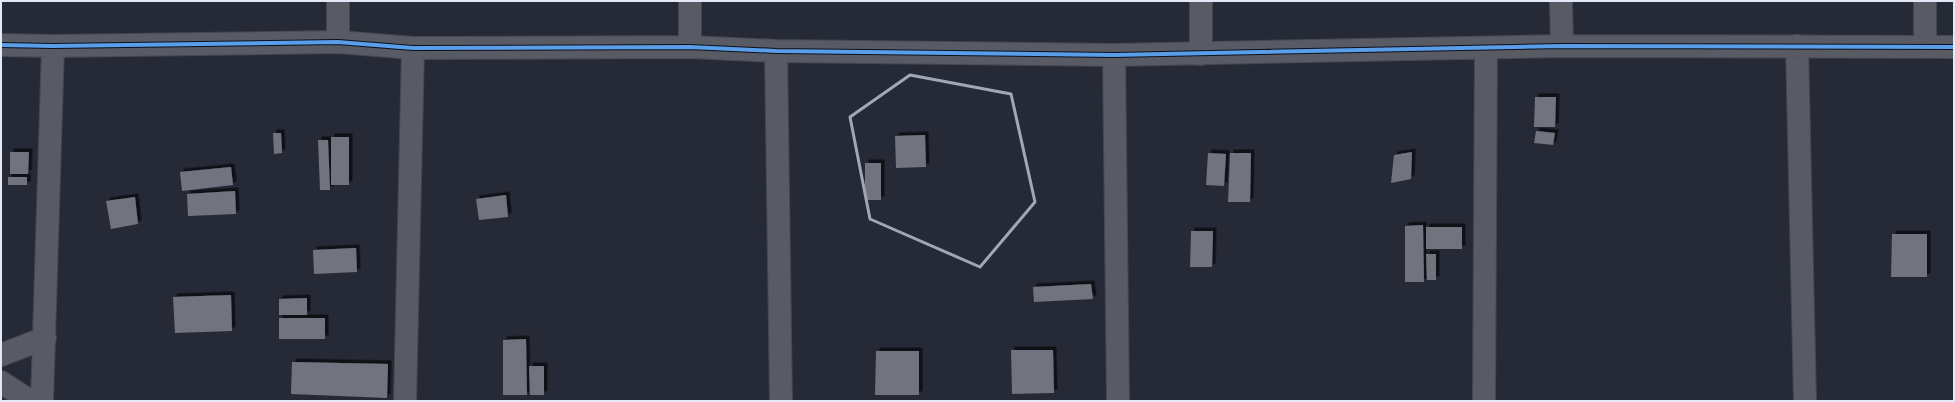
<svg xmlns="http://www.w3.org/2000/svg" width="1955" height="402" viewBox="0 0 1955 402" font-family="'Archivo Narrow',sans-serif">
<defs>
<filter id="shadow"><feDropShadow dx="3.5" dy="-3.5" stdDeviation="0" flood-color="#0009"/></filter>
</defs>
<rect width="100%" height="100%" fill="#262a37"/>
<!-- building -->
<path fill="#71737e" filter="url(#shadow)" d="M1535,97H1556L1555,127H1534Z
M1536,131L1555,133L1553,145L1534,143Z
M273,133H281L282,153L274,154Z
M925,135L926,167L896,168L895,136Z
M331,137H349V185H331Z
M318,140H328L330,190H320Z
M10,152H29L28,174H10Z
M1412,152L1411,179L1391,183L1394,155Z
M1208,153L1226,154L1224,186L1206,185Z
M1230,153H1251L1250,202H1228Z
M865,163H881V200H865Z
M231,167L233,185L182,191L180,172Z
M8,177H27V185H8Z
M235,191L236,214L188,216L187,194Z
M506,195L508,217L479,220L476,199Z
M135,197L138,224L111,229L106,201Z
M1423,225L1424,282H1405V226Z
M1426,227H1462V249H1426Z
M1191,231H1213L1212,267H1190Z
M1892,234H1927V277H1891Z
M356,248L357,272L314,274L313,250Z
M1426,254H1436V280H1427Z
M1091,284L1093,299L1034,302L1033,287Z
M231,295L232,331L175,333L173,297Z
M307,298V315H279V299Z
M279,318H325V339H279Z
M526,339L527,395H503V340Z
M1011,350H1053L1054,393L1012,394Z
M876,351H919V395H875Z
M292,362L388,364L387,398L291,394Z
M529,366H544V395H530Z"/>
<g fill="none" stroke-linecap="round" stroke-linejoin="round">
<!-- minor casing -->
<g stroke="#434752" stroke-width="24">
<path id="minor" d="M338,1V42
M1201,1V54
M1561,1L1562,46
M1925,1V46
M1,45L53,46L338,42L413,48L690,47L776,51L1114,55L1562,46L1954,47
M1797,46L1805,401
M690,47V1
M776,51L781,401
M1114,55L1118,401
M1,355L45,338
M1,382L30,401
M42,401L53,46
M405,401L413,48
M1484,401L1486,48"/>
</g>
<!-- minor -->
<use href="#minor" stroke="#585a64" stroke-width="22"/>
<!-- cycleway casing -->
<g stroke="#0d101a" stroke-width="6">
<path id="cycleway" d="M1,45L53,46L338,42L413,48L690,47L776,51L1114,55L1562,46L1954,47"/>
</g>
<!-- cycleway -->
<use href="#cycleway" stroke="#5a9eea" stroke-width="4"/>
</g>
<!-- marked area -->
<path fill="none" stroke="#a2a6b5" stroke-width="3" stroke-linejoin="round" d="M910,75L1011,94L1035,202L980,267L870,219L850,117Z"/>
<!-- border -->
<rect width="1955" height="402" fill="none" stroke="#e4e9f9" stroke-width="4"/>
</svg>
